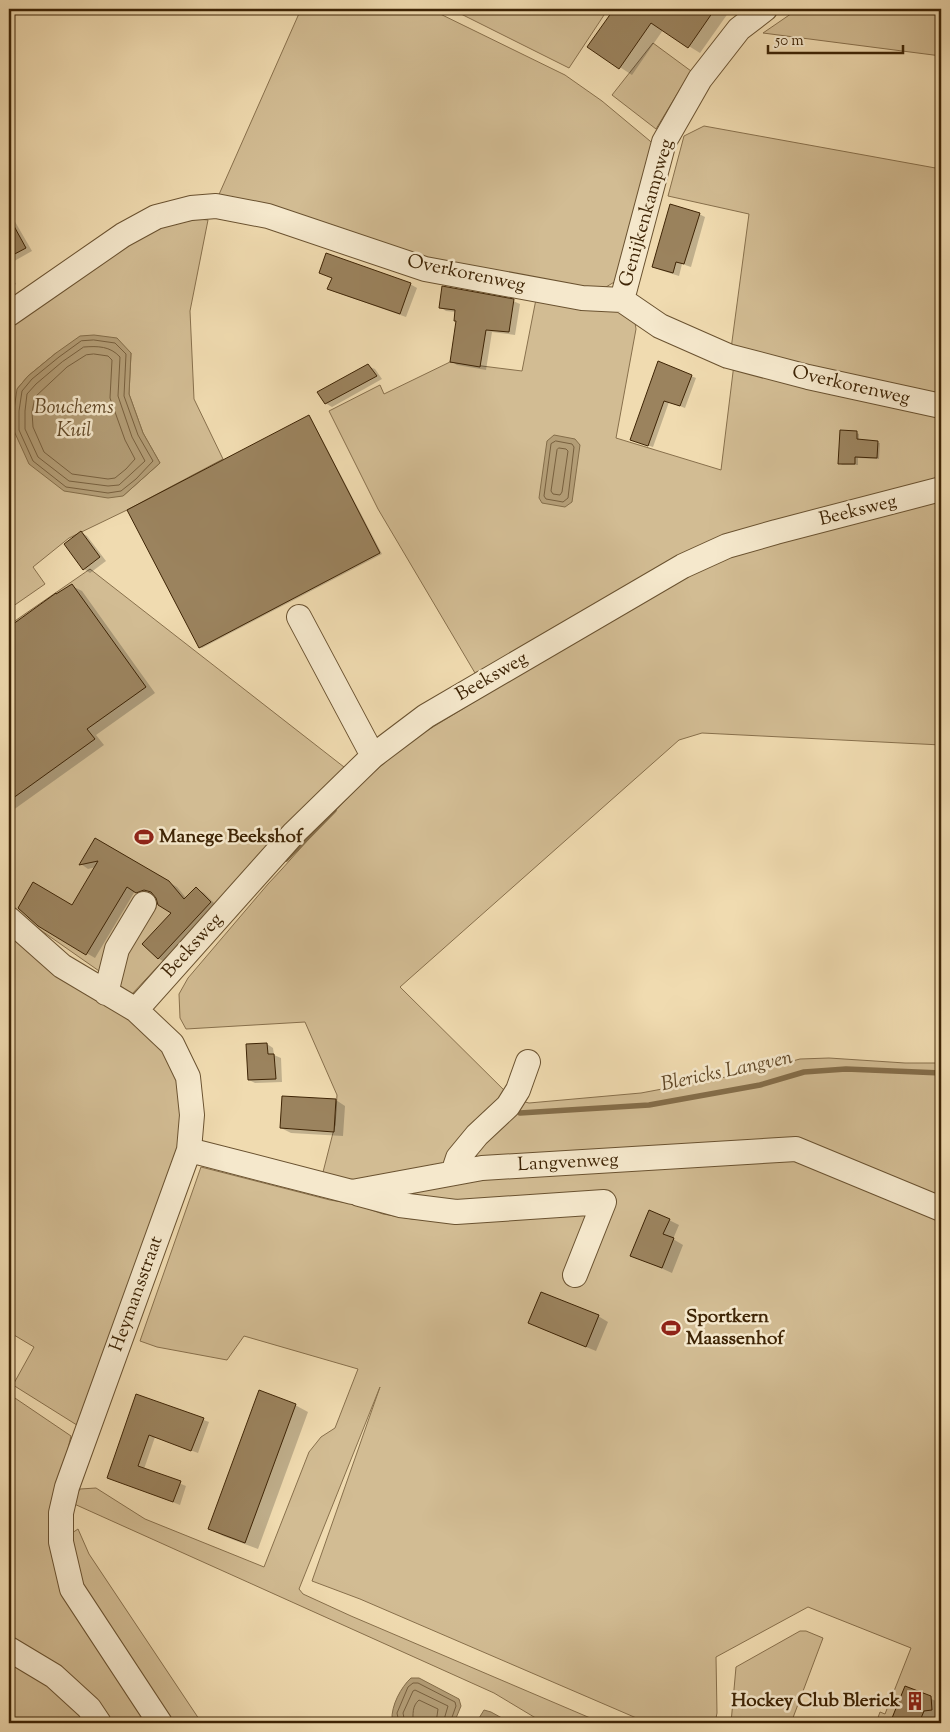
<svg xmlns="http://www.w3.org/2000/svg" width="950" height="1732" viewBox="0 0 950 1732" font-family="'Sorts Mill Goudy',serif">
<rect width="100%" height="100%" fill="#f0dbb0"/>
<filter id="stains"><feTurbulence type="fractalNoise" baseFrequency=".004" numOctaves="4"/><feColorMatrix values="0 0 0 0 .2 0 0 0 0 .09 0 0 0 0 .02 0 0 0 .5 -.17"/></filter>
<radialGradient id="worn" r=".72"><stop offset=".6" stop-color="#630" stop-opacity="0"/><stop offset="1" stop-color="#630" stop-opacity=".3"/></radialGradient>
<!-- green -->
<path fill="#d2bc93" stroke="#88704c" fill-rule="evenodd" d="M301,9H430L565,75L602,101L656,146L616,281L601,290L426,265L217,199Z
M451,9H608L569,68Z
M798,9H941V56L763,33Z
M653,43L691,71L656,129L612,95Z
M704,126L941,169V399L731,349L749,214L668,196L684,136Z
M198,219L208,220L190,311L194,399L223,459L127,510L69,538L33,567L45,584L9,609V326L119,247L165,226ZM56,353H131L129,394L143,433L160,463L123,496L17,389L28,376Z
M537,294L619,309L634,316L636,329L616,438L721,470L734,364L941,412V482L773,523L475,673L378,509L329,411L380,385L384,394L450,362L522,371Z
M941,501V745L702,733L679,740L400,987L513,1099L529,1103L641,1093L752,1072L800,1059L829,1058L905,1063H941V1723H876L880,1712L885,1714L911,1648L808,1607L716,1657L717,1713L715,1723H648L360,1599L312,1581L380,1387L299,1589L303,1594L351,1616L602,1723H544L494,1693L72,1503L80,1489L96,1488L145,1519L264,1567L309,1452L321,1437L335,1428L358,1369L244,1336L227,1360L157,1347L140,1341L201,1167L330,1200L354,1204L383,1214L412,1219L439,1221L364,1186L321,1180L335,1125L337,1095L305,1022L186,1029L180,1018L179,994L188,978L268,884L282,869L315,832L367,778L410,741L551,655L681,579L728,558L805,535Z
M90,569L344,767L132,994L9,908V625Z
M9,930L145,1026L177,1067L185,1148L80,1427L13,1385L34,1347L9,1332Z
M9,1394L71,1436L50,1522L148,1723H111L97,1701L9,1638Z
M78,1529L89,1554L199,1719L210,1723H170L76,1581L69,1535Z
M800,1631H806L823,1638L791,1723H731L736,1667Z
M9,1661C37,1678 66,1695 85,1723H9Z"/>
<!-- water -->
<path fill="#b39d76" stroke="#846d49" d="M9,175C14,184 18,193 9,201Z
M94,335L117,338L131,353L129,394L143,433L160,463L123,496L108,498L64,491L29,464L14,431V410L17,389L28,376L56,353L80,336Z
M554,435L575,439L580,445L572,502L565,507L542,503L539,498L547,441Z
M411,1678H419L459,1699L461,1706L454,1723H397L392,1720C391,1706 401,1687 411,1678Z
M484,1710L491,1712L511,1723H476Z"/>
<!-- shadow -->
<path fill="#0003" d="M616,9H731L700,53L663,30L632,75L589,47Z
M699,214L705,217L691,267L682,264L679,276L660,270L653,267Z
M9,217L14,220L32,251L9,264Z
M320,272L410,284L417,288L406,317L335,292L329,289L333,278Z
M9,273L16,284L9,289Z
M513,301L520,304L515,335L492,332L486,370L457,365L451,361L457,322L456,312L446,311L440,307Z
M659,363L696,378L685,408L669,402L653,447L637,442Z
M368,366L375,369L382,379L332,407L325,403Z
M309,416L311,418L382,554L202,648L200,647Z
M857,433L859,434V440L880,443L879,459L858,458V465H842L840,463Z
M81,532L87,536L106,561L90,573L84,569Z
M72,586L82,591L155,693L96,735L104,745L9,813V628L56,594Z
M95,839L177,887L187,899L196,888L204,893L218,907L166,963L158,958L173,913L155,895L146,897L135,891L95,958L38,925L72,907L96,867L88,869L81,864Z
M267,1044L273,1048L274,1055L281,1058L282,1082L255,1083L249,1080Z
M336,1100L345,1106L343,1136L291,1133L281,1128Z
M669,1220L679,1225L673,1239L683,1245L672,1273L632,1255Z
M598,1316L608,1322L596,1351L540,1328L530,1323Z
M137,1395L209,1422L198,1453L155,1437L144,1469L186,1486L180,1505L108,1477Z
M295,1405L308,1412L258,1549L223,1536L210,1529Z
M906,1687L940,1703L941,1723H892Z"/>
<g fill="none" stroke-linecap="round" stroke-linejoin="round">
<!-- shore -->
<path stroke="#78603e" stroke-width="1" d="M94,340L115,343L126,354L124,396L138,435L153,461L136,479L121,491L108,493L66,487L33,461L19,430V411L22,391L32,379L59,357L81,341Z
M84,347C98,346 110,346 120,357L118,396L132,437L145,461L119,485L108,486L69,481L38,457L25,429V411L27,394L36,384L62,362Z
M94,354L108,356L112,360L110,398L125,440L135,459L126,469L115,478L108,479L72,474L44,452L33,427L32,412L35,397L67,367L86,355Z
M556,441L572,444L574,447L568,498L563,502L546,499L544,496L551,444Z
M559,448L566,449L568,451L562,492L560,495L553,494L551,491L557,450Z
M399,1723L397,1713L408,1687L413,1683H418L455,1702L456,1706L450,1723
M405,1723L403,1713L413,1691L415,1690L448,1706L443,1723
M413,1723C413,1714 412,1706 419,1700L438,1709L436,1723"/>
<!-- stream -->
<path stroke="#846d49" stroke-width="5.5" d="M286,859L334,810
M520,1113L649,1105L760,1085L804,1072L846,1069L941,1073"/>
</g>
<!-- building -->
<path fill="#9b835e" stroke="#3e2405" d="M614,9H715L688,48L651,23L619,69L587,47Z
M670,204L700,213L684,264L676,262L673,273L652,267Z
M9,217L26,248L9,257Z
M326,253L411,283L400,314L327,289L332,278L319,273Z
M442,286L514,299L509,332L486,330L480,367L450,362L456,321H454L455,310L439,308Z
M658,361L692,375L680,406L664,401L648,446L630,440Z
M368,364L377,376L325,404L317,392Z
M309,415L380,553L199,648L127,510Z
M840,430L857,431V439L878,441L877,458L855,457V464H838Z
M81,531L100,557L83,570L64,544Z
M72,584L146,687L87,729L95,739L9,801V627L56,593V594Z
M95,838L169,881L184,899L196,887L211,902L158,959L142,944L171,913L158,905L156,898L151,892L144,890L136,893L127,887L86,955L38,926L18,908L33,882L72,905L98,861L79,865Z
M267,1043L268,1054H274L276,1079L248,1080L246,1044Z
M282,1096L336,1099L334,1132L280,1128Z
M649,1210L670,1219L663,1234L674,1238L662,1268L630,1256Z
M541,1292L599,1315L586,1347L528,1323Z
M259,1390L296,1404L245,1543L208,1529Z
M136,1394L204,1418L191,1451L149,1435L138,1466L181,1481L173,1502L107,1478Z
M905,1686L931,1696L932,1710L924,1711L919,1723H890Z"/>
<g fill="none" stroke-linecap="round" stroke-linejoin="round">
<!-- minor casing -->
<g stroke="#6a5230" stroke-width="26">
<path id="minor" d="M622,300L664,142L700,79L739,29L765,9
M9,314L123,235L156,217L191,208L216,206L268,216L425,269L582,298L622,300L660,326L728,356L808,377L941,406
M299,617L373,756
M9,919L62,966L136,1010L172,1044L188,1077L192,1115L189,1150L67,1487L61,1513V1542L72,1589L160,1723
M106,993L117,949L144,904
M136,1010L294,833L373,756L426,716L683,566L727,546L776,532L941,489
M189,1150L352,1192L482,1168L796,1149L941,1209
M453,1173L458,1158L477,1135L508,1106L518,1090L528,1062
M359,1194L400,1205L456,1212L604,1202L575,1275
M9,1649L54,1676L89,1708L99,1723"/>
</g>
<!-- minor -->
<use href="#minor" stroke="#f5e8cc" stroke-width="24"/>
</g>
<!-- icons -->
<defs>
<g id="stadium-bare" transform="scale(1.5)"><path d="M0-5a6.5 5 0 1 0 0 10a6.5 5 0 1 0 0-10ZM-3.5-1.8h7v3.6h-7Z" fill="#8f2418" stroke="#f5e8cc" stroke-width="2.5" paint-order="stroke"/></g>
<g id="building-bare" transform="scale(1.5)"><path d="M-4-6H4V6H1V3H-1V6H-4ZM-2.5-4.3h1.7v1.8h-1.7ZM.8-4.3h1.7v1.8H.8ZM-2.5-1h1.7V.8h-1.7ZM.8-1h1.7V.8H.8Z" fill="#8f2418" stroke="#f5e8cc" stroke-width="2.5" paint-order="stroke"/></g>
</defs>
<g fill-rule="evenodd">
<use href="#stadium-bare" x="144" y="837"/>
<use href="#stadium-bare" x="671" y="1328"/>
<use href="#building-bare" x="915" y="1701"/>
</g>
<g text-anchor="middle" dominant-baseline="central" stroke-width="5" stroke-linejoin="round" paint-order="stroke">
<!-- street labels -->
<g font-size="19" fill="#3e2405" stroke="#f5e8cc">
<text transform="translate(647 213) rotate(-74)">Genijkenkampweg</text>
<text transform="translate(466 274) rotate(12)">Overkorenweg</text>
<text transform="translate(851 386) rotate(13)">Overkorenweg</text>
<text transform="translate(858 511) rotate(-14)">Beeksweg</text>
<text transform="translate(492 677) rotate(-30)">Beeksweg</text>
<text transform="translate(193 946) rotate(-48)">Beeksweg</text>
<text transform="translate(568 1163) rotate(-3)">Langvenweg</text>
<text transform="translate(137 1294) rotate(-70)">Heymansstraat</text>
</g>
<!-- poi labels -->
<g font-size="19" font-weight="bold" fill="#3e2405" stroke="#f5e8cc" text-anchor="start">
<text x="159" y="837">Manege Beekshof</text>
<text x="686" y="1317">Sportkern<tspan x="686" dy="22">Maassenhof</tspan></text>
<text x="900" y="1701" text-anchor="end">Hockey Club Blerick</text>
</g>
<!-- water labels -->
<g font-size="20" font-style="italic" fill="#614827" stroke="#f5e8cc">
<text x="74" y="408">Bouchems<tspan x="74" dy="23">Kuil</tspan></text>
<text transform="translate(727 1072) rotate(-12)">Blericks Langven</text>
</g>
</g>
<!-- margin -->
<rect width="950" height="1732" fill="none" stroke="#f0dbb0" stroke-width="30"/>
<rect x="10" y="10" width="930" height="1712" fill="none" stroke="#3e2405" stroke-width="2.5"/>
<rect x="15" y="15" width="920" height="1702" fill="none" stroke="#3e2405"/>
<!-- scale -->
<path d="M768 45v8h135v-8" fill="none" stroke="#3e2405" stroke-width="2.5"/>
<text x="775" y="45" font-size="15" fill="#3e2405" stroke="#f5e8cc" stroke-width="4" paint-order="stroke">50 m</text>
<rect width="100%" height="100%" filter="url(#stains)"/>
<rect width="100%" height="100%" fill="url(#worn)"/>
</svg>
